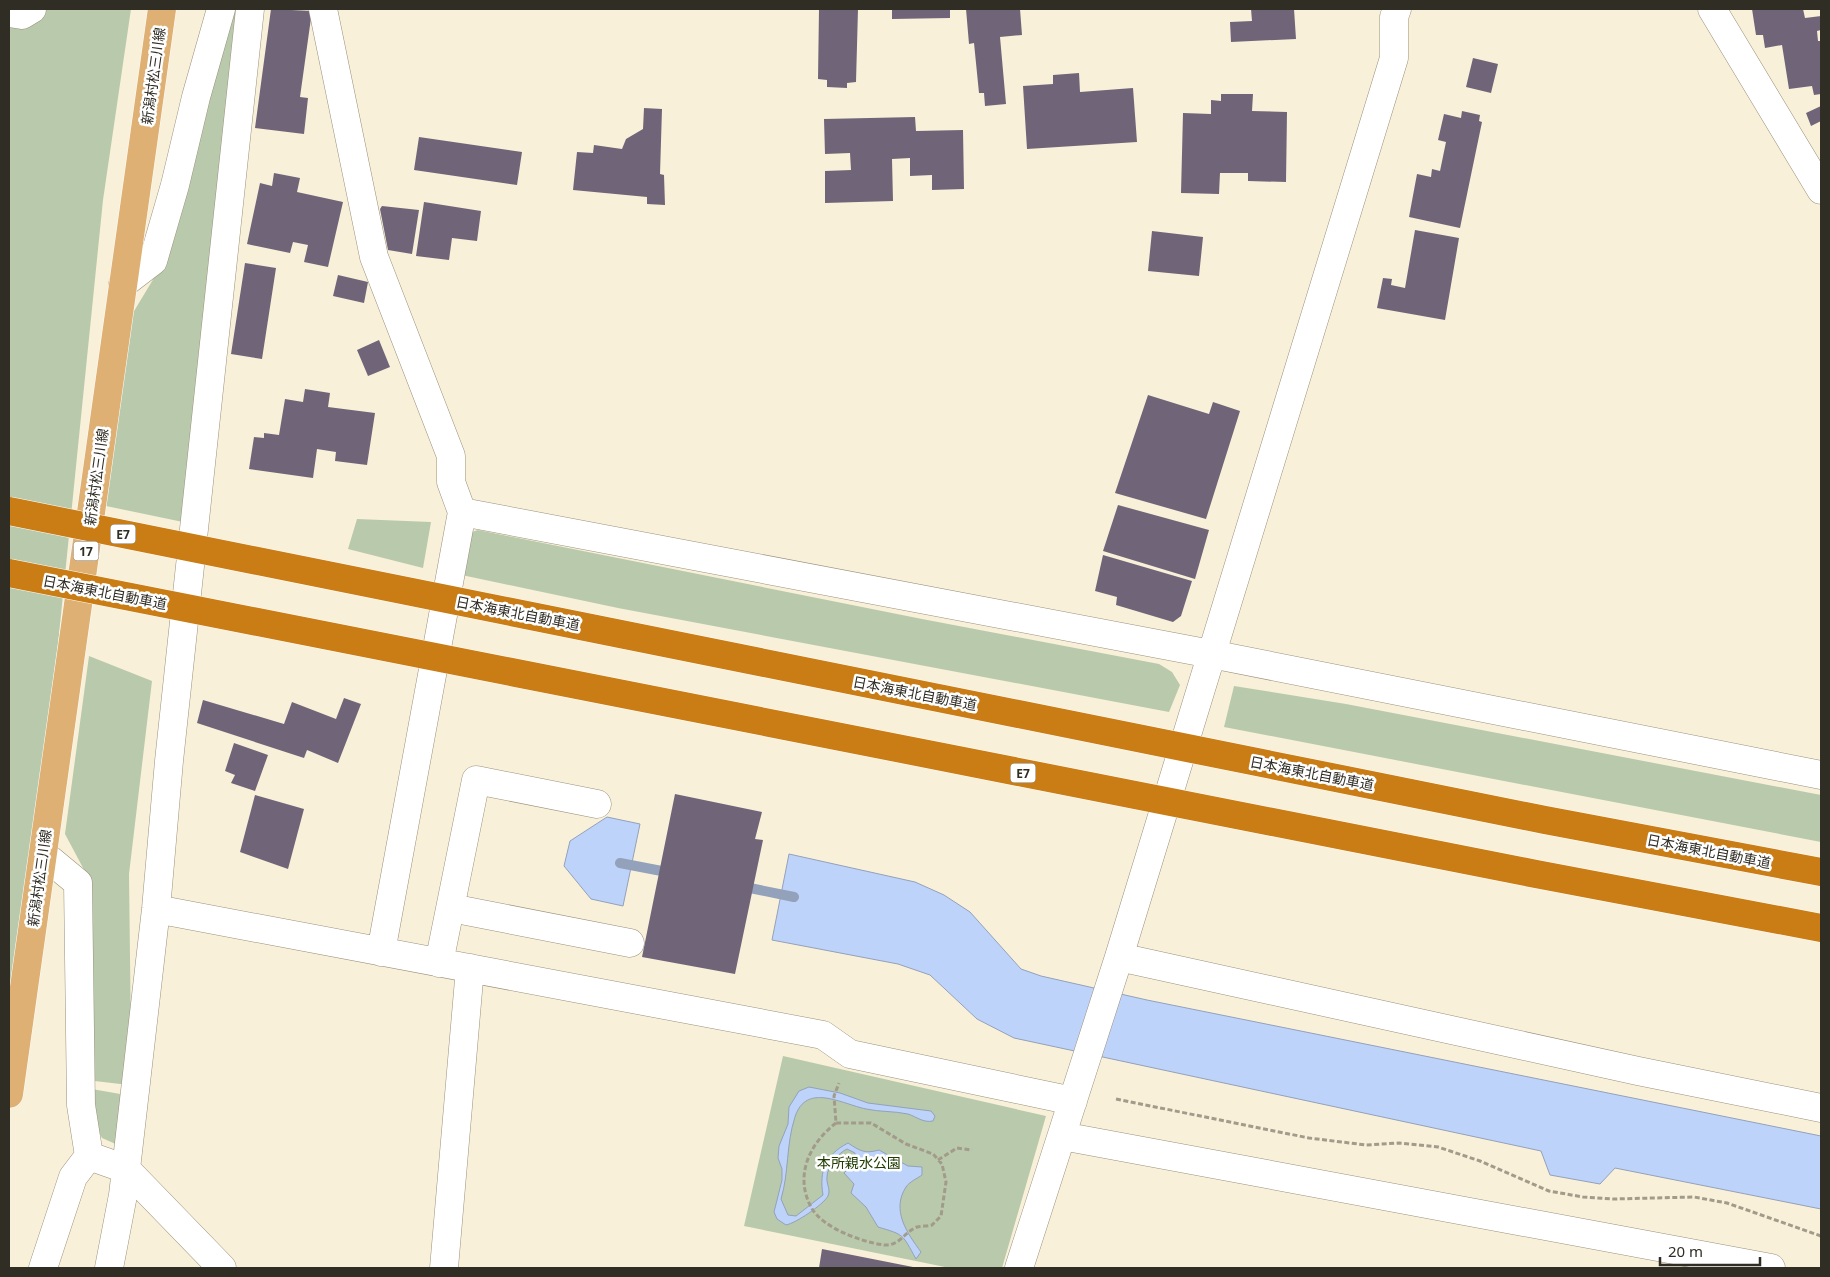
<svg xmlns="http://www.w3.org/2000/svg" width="1830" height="1277" viewBox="0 0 1830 1277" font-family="'Noto Sans','Noto Sans JP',sans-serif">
<rect width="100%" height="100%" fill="#f9f0d9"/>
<!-- green -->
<path fill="#b8caab" d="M9,9H131L103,200L58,644L9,1008Z
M232,9H237L183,522L106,506L122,331L160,268Z
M357,519L431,522L423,568L348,549Z
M478,530L922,619L1159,664L1172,672L1180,685L1169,712L618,608L457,574L462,535Z
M89,656L152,681L129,874L131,1040L129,1085L86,1080L90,881L65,834Z
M1234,686L1346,704L1821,795V842L1224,727Z
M783,1056L1046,1116L1002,1268H950L744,1226Z
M86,1088L126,1095L118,1145L102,1138L90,1113Z"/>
<!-- water -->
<path fill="#bed3fa" stroke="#93a1ba" d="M607,817L640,824L623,906L591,899L564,866L570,841Z
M789,854L915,882L944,895L970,912L1021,969L1041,976L1147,1000L1821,1136V1209L1615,1168L1600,1184L1550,1175L1541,1151L1014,1038L977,1019L930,975L898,964L772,940Z
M809,1087L840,1093L868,1103L931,1111L935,1116L933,1121C923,1123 917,1117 908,1114C894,1111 880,1112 866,1109C842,1104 806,1082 795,1117C786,1144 789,1173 781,1199L788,1215L796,1216L823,1195C819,1171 825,1155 848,1143C860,1151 865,1154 879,1150L908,1166L922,1167V1175C918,1178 909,1182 906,1187C891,1210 907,1233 921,1252L916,1259C902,1234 905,1235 878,1227L866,1207L851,1193L854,1184L844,1173L855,1162V1153L847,1149C838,1153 827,1167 827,1177C826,1184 831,1189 828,1196C823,1205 796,1223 786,1225L777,1219L774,1212L782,1180V1169L778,1158L779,1146L788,1124L789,1107L799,1091Z"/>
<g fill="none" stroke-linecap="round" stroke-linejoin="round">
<!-- stream -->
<path stroke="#93a1ba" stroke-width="10" d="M620,863L672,873
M740,886L794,897"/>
</g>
<!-- building -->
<path fill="#706578" d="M271,9L312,11L300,97L308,98L304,134L255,128Z
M819,9H858L856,82L847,83V88L827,87V80L818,79Z
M892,9H950V18L892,19Z
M966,9H1020L1022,35L1000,37L1006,104L985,106L984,93H979L974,43L969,44Z
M1251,9H1294L1296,39L1231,42L1230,22L1252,21Z
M1752,9H1803L1805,18L1821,16V30L1817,31L1818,41H1821V94L1814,95L1812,86L1789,89L1782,45L1765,48L1763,35H1756Z
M1473,58L1498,64L1491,93L1466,87Z
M1079,73L1080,92L1133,88L1137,142L1027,149L1023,86L1053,84V75Z
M1221,94H1253L1252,111L1287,112L1286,182L1248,181V173H1220L1219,194L1181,193L1183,113L1211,114V100L1221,101Z
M1821,106V121L1811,126L1806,113Z
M644,108L662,109L660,174L664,175L665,205L647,204V197L573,190L577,152L593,153L594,145L622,149L626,139L643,129Z
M1462,111L1480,115L1479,121L1482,122L1460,228L1409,217L1417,174L1431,177L1432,169L1440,171L1446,142L1438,140L1444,114L1461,118Z
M915,117L916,131L963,130L964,189L932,190V175L910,176V158L892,159L893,201L825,203V171L851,170L850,153L825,154L824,119Z
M419,137L522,152L517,185L414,170Z
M274,173L300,178L297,192L343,202L328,267L304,262L308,245L293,242L290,253L247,244L260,183L272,186Z
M424,202L481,211L477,241L452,238L449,260L416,256Z
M382,206L419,210L412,254L388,250L380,209Z
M1415,230L1459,238L1445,320L1377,308L1383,278L1392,279L1391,285L1405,288Z
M1152,231L1203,237L1199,276L1148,271Z
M245,263L276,268L262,359L231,354Z
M338,275L368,282L364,303L333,296Z
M379,340L390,367L368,376L357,350Z
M305,389L330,393L328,407L375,413L367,465L335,461L336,452L317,449L313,478L249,469L254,437L264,438V433L279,435L285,399L303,402Z
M1148,395L1209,414L1213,402L1240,411L1206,519L1115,493Z
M1118,505L1209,530L1195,579L1103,551Z
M1103,555L1192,581L1181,616L1173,622L1116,605L1117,597L1095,591Z
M344,698L361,704L338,763L307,750L304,758L197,723L203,700L284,724L292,702L336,719Z
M234,743L268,755L255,791L231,783L235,775L225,771Z
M675,794L762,812L755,839L763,840L735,974L642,957Z
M255,795L304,809L288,869L240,852Z
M822,1249L913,1267V1268H819Z"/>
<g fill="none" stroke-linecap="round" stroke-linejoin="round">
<!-- minor casing -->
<g stroke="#9a917d" stroke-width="29">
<path id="minor" d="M323,9L374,257L451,456V482L462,512L381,952
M1712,9L1821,190
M9,13L22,15L32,9
M123,284L153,261L175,185L196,97L221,9
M462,512L1211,654L1821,775
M43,854L78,883L81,1105L89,1156L73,1177L43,1268
M451,908L630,943
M156,909L823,1035L850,1054L1073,1101
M1119,957L1638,1071L1821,1108
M439,963L476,780L597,804
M1062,1136L1771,1268
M89,1156L126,1169L222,1268
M109,1268L123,1195L156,909L169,761L250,9
M444,1268L470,968
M1019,1268L1119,957L1394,58V17L1397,9"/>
</g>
<!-- major casing -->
<g stroke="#fff" stroke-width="29">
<path id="major" d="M9,1094L162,9"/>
</g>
<!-- path -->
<path stroke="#a29b8a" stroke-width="3" stroke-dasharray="5 2.5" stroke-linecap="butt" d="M1116,1099L1309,1138L1366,1145L1399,1143L1438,1147L1480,1161L1549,1191L1583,1197L1613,1199L1694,1197L1727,1203L1821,1236
M836,1123C810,1143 794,1175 811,1207C822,1228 862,1242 884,1245C900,1246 904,1232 917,1227C922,1226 928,1226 932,1225L941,1216L946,1182L942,1164L933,1154L906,1144L871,1123H836L834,1096L839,1083
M938,1160L957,1148L972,1150"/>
<!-- minor -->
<use href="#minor" stroke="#fff" stroke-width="28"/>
<!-- major -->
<use href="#major" stroke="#dfb073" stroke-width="28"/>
<!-- highway-bridge casing -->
<g stroke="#fff" stroke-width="29" stroke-linecap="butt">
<path id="highway-bridge" d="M9,511L1545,820L1821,872
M9,573L1536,874L1821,928"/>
</g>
<!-- highway-bridge -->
<use href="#highway-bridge" stroke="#ca7c15" stroke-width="28"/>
</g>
<g text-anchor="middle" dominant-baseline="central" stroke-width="5" stroke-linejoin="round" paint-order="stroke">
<!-- shield labels -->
<g fill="#fff" stroke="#6e6c66" stroke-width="1">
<rect x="110.5" y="524.5" width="25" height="19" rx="4"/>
<rect x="73.5" y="541.5" width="25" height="19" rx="4"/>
<rect x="1010.5" y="763.5" width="25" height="19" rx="4"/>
</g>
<g font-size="12" font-weight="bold" fill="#302d24">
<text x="123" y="534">E7</text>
<text x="86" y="551">17</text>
<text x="1023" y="773">E7</text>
</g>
<!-- street labels -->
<g font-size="14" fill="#302d24" stroke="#fff">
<text transform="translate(153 76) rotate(-82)">新潟村松三川線</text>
<text transform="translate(96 477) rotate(-82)">新潟村松三川線</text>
<text transform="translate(105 592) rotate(11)">日本海東北自動車道</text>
<text transform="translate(518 613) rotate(11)">日本海東北自動車道</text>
<text transform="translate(915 693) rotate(11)">日本海東北自動車道</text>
<text transform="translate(1312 773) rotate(11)">日本海東北自動車道</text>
<text transform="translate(1709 851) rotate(11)">日本海東北自動車道</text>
<text transform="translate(39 878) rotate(-82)">新潟村松三川線</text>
</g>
<!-- park labels -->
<g font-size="14" fill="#203b00" stroke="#fff">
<text x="859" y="1162">本所親水公園</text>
</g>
</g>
<!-- border -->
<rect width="1830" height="1277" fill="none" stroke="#302d24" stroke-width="20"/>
<!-- scale -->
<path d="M1660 1257v8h100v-8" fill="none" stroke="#302d24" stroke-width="2.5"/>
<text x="1668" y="1257" font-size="15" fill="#302d24" stroke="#ffffff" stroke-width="4" paint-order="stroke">20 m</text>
</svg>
